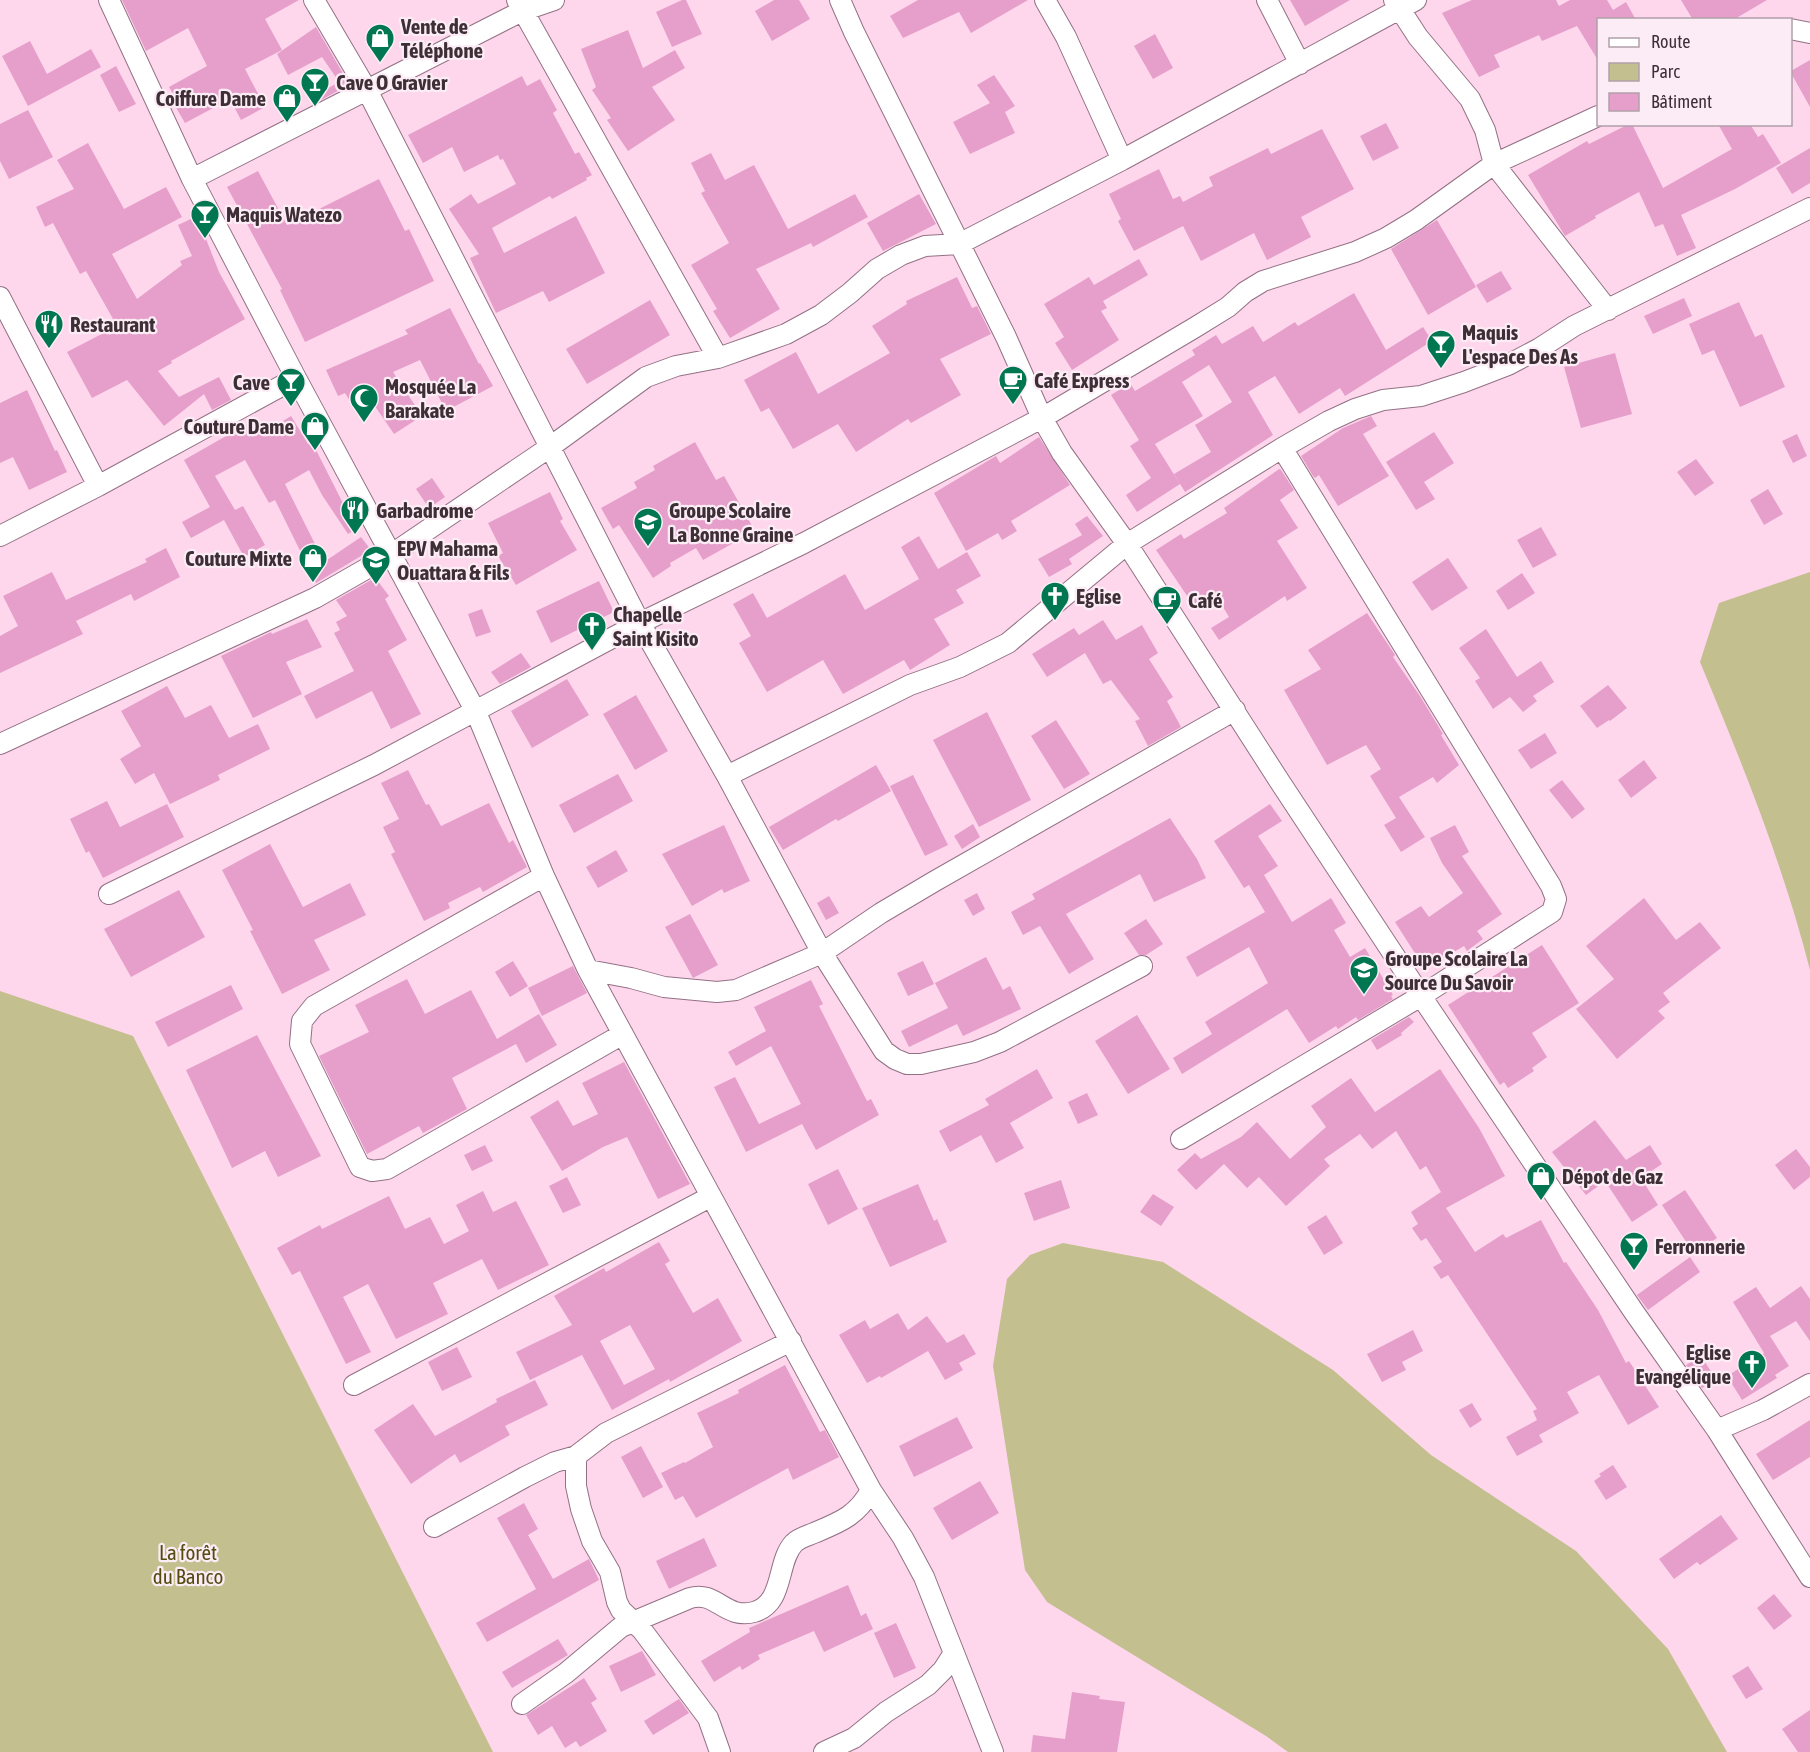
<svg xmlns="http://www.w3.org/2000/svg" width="1810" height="1752" viewBox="0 0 1810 1752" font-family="'Asap Condensed',sans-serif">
<rect width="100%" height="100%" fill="#fed7ed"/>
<!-- green -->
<path fill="#c4bf8f" d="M1810,572V970C1783,864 1742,763 1700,662L1719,603Z
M0,991L133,1036L493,1752H0Z
M1063,1243L1163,1262L1333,1370L1431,1455L1576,1551L1668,1649L1727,1752H1288L1266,1736L1047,1602L1025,1570L993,1366L1007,1279L1030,1255Z"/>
<!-- building -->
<path fill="#e69fca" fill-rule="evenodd" d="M122,0H299L265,19L282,50L245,69L265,107L241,120L230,99L185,123L171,99L175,97L169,87L207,66L188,28L146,51Z
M682,0H686L702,34L672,47L656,12Z
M774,0H799L810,19L772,41L755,11Z
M918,0H1028L971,33L959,12L903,38L890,16Z
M1290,0H1350L1305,26Z
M1472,0H1556L1559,6L1570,0H1607L1613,10L1626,2L1636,20H1599V62L1577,26L1542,41L1539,35L1494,55L1500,67L1479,77L1442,13Z
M1681,0H1767L1733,20H1693Z
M316,27L348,82L343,84L345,87L321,100L318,94L339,82L322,57L288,75L277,54Z
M628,30L643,68L675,50L685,68L652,87L675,120L628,151L607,120L611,118L592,90L596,87L581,49Z
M1155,34L1173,68L1153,79L1134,46Z
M30,41L47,74L91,49L101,67L28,106L2,56Z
M1810,60V107L1791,73V71Z
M116,66L136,104L119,112L100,75Z
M994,75L1015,106L1005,112L1015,133L970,154L953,122L990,103L977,85Z
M522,76L527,86L540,79L557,110L553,113L575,154L579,152L592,175L586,178L587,180L552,199L550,196L492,228L504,253L576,216L605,273L549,302L543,291L496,313L470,258L479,254L449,209L471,194L478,204L516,184L503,159L500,160L498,155L464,172L452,147L423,163L408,135Z
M28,110L53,157L9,179L0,161V124Z
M1386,123L1399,148L1373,161L1360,136Z
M1629,124H1632L1663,188L1732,149L1718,124H1750L1758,137L1763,134L1781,163L1735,189L1681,215L1696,248L1677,256L1663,224L1655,227L1639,192L1595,216L1596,218L1565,236L1528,175L1587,141L1589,144Z
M1322,129L1354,189L1301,217L1311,237L1267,260L1254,233L1201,261L1183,226L1134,251L1118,221L1121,219L1109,194L1159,169L1173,199L1180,196L1183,202L1213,186L1209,177L1268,148L1271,154Z
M88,143L124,209L166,187L182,217L112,254L137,299L182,265L180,261L192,256L178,225L197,216L219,272L245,319L171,361L172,363L158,371L179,397L219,377L231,400L212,410L204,394L164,426L127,380L92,398L67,352L117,326L86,271L80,274L53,223L45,227L36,207L74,189L57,160Z
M1810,148V183L1792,194L1776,168Z
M711,153L725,180L754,165L788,229L855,194L868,217L813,247L811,243L756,269L780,309L730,338L713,311L717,309L691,265L729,243L701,193L705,191L691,163Z
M258,171L287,225L379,179L405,231L409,229L434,281L305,342L280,290L282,289L227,187Z
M919,194L936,224L883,251L867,223Z
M1437,220L1476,287L1428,315L1391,249Z
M1139,259L1148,275L1103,301L1107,308L1101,311L1119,340L1072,370L1055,343L1064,337L1044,304L1089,277L1094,285Z
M1501,271L1512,289L1487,303L1476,285Z
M957,277L972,308L977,306L991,334L940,359L961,395L911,423L908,419L856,452L838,424L793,449L769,408L761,412L744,380L796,352L818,394L890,353L872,326L907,304L906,301Z
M1354,293L1386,350L1423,327L1432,341L1345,396L1340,388L1299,414L1275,376L1248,392L1273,435L1185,492L1174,474L1211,452L1195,425L1232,402L1209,365L1182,382L1203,416L1155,444L1180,484L1137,512L1126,495L1151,478L1130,446L1139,440L1111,395L1130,383L1135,391L1195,355L1192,350L1216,335L1222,344L1253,326L1263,342L1295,322L1298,326Z
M1684,298L1692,316L1653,334L1644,316Z
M650,300L670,335L587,384L566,349Z
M1739,302L1755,337L1762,334L1785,387L1740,407L1714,350L1702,355L1689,324Z
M450,308L479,364L480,363L493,386L446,411L420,360L393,372L422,416L394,434L370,399L355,409L345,393L338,396L326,370L408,334L405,330Z
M1615,353L1632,414L1581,428L1564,367Z
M27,390L55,451L57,450L67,472L29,490L13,457L0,463V403Z
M291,416L308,444L312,442L356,529L348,534L322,495L309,470L285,484L324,562L361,537L371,550L316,583L275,500L269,503L245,460L215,476L235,510L243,506L265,545L244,557L224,520L191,538L182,522L210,507L184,460L256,419L264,433Z
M1371,416L1377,426L1363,434L1389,476L1338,506L1319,475L1315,478L1313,476L1301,456L1343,428Z
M1434,432L1454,463L1424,482L1435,499L1416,510L1386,462Z
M1797,434L1807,456L1793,463L1782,441Z
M1039,437L1070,485L1011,521L1017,531L1002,540L998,533L966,551L934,493L996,456L1000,463Z
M695,442L716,480L724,476L755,531L703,560L696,548L670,563L671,566L653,578L619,525L613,529L601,508L637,488L634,482L655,470L653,466Z
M1696,459L1714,483L1695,496L1677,472Z
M1279,469L1281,470L1294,490L1280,500L1298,528L1277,541L1307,588L1287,601L1285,596L1219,640L1211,628L1229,617L1214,592L1194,606L1156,550L1181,534L1184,539L1227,513L1224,508Z
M432,478L445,497L429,508L416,489Z
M1768,489L1783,514L1764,525L1750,500Z
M550,492L563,519L560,521L577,550L516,585L498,556L503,553L488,523Z
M1087,516L1103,536L1069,559L1072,564L1049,577L1038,559L1082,535L1075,524Z
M1541,527L1557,555L1533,568L1517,540Z
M919,536L938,569L967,552L981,576L956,590L964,603L934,619L950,645L910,670L904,660L843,694L823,660L767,692L739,643L751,636L733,604L753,593L767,618L845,574L865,610L919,579L901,547Z
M166,548L180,577L134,601L131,594L76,621L83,634L0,673V636L18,626L3,596L52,572L66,600L147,562L145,559Z
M1448,558L1468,588L1432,611L1412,582Z
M1522,573L1535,593L1508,610L1496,591Z
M371,580L373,583L377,580L389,596L385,599L407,640L388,651L421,714L391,729L372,691L316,719L304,696L354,671L334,633L340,630L336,622L347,616L336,600Z
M599,581L614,612L551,643L536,611Z
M482,609L491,632L476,637L468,614Z
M1367,613L1395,655L1393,657L1420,696L1443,734L1441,735L1459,765L1437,783L1433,777L1399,797L1425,837L1401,852L1384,825L1396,818L1370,776L1381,769L1366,745L1327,765L1284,690L1321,669L1308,650Z
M307,619L322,647L286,662L302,694L253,718L221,656L271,632L272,634Z
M1103,620L1116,640L1142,625L1158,653L1149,659L1173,697L1167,701L1181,727L1148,746L1135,721L1140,719L1111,680L1103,684L1085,653L1047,677L1032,654L1074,628L1079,635Z
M1486,629L1517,677L1541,661L1554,682L1533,696L1537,701L1523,712L1510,697L1493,709L1475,681L1480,678L1459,648Z
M521,653L531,667L500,684L491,672Z
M567,679L589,715L532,748L511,711Z
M1608,685L1627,708L1610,721L1609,720L1597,728L1580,706Z
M167,686L185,718L211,705L229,738L258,724L270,749L218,775L220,780L170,804L154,773L135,784L120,759L141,746L121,711Z
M636,695L668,751L635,770L603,714Z
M987,712L1031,800L979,827L933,740Z
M1056,720L1090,774L1064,789L1031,736Z
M1545,733L1557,753L1531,769L1518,750Z
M1644,760L1657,778L1631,798L1618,780Z
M876,765L891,791L838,821L836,819L783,850L769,827Z
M408,770L426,805L429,804L441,826L489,803L509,843L513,840L527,867L483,892L480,887L448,903L450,908L424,921L391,854L395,852L383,827L399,819L381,783Z
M618,774L633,801L574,833L559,805Z
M913,775L948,845L925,856L890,786Z
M1562,780L1585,809L1572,819L1549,790Z
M107,801L120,827L167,804L184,837L103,878L89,851L86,853L70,819Z
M1270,804L1282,821L1258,836L1278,866L1264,875L1292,922L1331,898L1346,923L1334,930L1350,957L1365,948L1393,995L1391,996L1393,999L1358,1020L1356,1017L1338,1029L1336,1026L1309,1043L1287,1009L1182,1074L1173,1058L1212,1034L1205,1022L1268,983L1249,947L1197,977L1186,957L1265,912L1249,885L1244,888L1214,841Z
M1170,818L1197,859L1206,878L1154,902L1140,874L1066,914L1094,959L1069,974L1040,926L1023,935L1011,912L1035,899L1032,894Z
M973,824L980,837L962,849L954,836Z
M724,825L750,881L724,893L722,889L692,906L662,854Z
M1455,825L1469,852L1462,856L1502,914L1477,931L1483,939L1467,951L1464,946L1425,969L1395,922L1421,906L1429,917L1463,893L1442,863L1430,838Z
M270,844L303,907L350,883L366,915L314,940L330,970L282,994L250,931L253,930L222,870Z
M616,850L628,871L598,888L586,867Z
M179,890L205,937L131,977L104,929Z
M977,893L985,909L973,916L964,900Z
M829,896L839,913L826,920L817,903Z
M1644,898L1676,940L1700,922L1721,948L1663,993L1670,1002L1658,1011L1665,1018L1617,1059L1576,1009L1614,979L1586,946Z
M690,914L718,965L693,978L665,927Z
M1146,919L1163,944L1146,955H1139L1124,933Z
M1542,945L1579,1003L1532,1033L1547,1057L1532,1068L1534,1071L1508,1088L1504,1082L1500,1085L1448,1005Z
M986,957L1003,990L1010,986L1021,1009L963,1036L957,1024L909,1047L901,1031L948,1008L935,983Z
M513,961L528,986L510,997L495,972Z
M923,961L934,984L908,996L897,973Z
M573,966L587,993L542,1016L528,988Z
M407,979L425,1014L471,990L497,1039L539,1014L557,1045L526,1063L516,1044L452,1078L467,1109L423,1133L419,1126L367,1154L319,1056L369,1032L355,1005Z
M811,980L823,1004L819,1006L867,1101L871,1099L879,1115L816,1150L802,1124L746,1152L714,1087L735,1077L759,1124L801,1104L771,1046L736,1066L728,1052L766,1031L754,1007Z
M231,985L243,1009L168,1047L155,1022Z
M1137,1015L1170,1069L1128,1094L1095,1041Z
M1409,1017L1414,1022L1401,1033L1402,1035L1377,1050L1371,1040Z
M257,1035L321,1156L278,1177L265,1151L232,1168L186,1070Z
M624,1062L690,1184L658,1199L627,1137L603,1147L562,1171L530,1117L558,1100L573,1126L598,1114L582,1083Z
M1037,1069L1053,1098L1010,1123L1024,1148L996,1163L981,1135L950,1152L939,1131L989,1105L985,1099Z
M1440,1069L1479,1128L1505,1176L1446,1208L1475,1252L1503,1234L1506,1238L1541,1220L1564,1263L1566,1262L1598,1310L1626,1363L1629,1361L1659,1407L1628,1425L1599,1375L1567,1392L1579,1413L1539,1435L1543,1442L1517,1456L1506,1437L1537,1420L1533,1411L1537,1409L1448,1275L1441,1279L1433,1267L1442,1262L1426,1238L1421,1241L1412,1228L1418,1224L1411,1212L1441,1192L1426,1166L1420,1170L1396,1131L1372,1149L1360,1134L1324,1159L1330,1166L1286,1206L1259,1177L1247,1188L1224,1164L1196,1190L1177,1170L1195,1153L1201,1159L1241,1137L1257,1122L1290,1159L1326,1127L1311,1106L1351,1078L1375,1112Z
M1087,1093L1098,1115L1078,1124L1068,1102Z
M1595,1120L1626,1160L1650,1145L1662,1164L1641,1178L1658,1205L1632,1222L1605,1181L1586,1195L1552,1152Z
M485,1145L493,1161L472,1171L464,1155Z
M1796,1149L1810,1167V1177L1794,1190L1775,1165Z
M838,1169L858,1209L828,1225L808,1184Z
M567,1177L581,1205L563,1213L549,1186Z
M1061,1180L1070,1208L1034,1221L1024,1193Z
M918,1184L934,1221L937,1219L947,1242L890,1267L862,1208Z
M1685,1190L1717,1238L1694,1254L1662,1205Z
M483,1191L493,1212L516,1201L549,1265L498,1290L482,1259L433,1283L448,1314L396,1339L368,1284L343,1297L371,1352L346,1364L300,1271L292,1275L277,1248L320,1225L322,1229L389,1196L405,1229L430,1217L444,1244L469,1231L456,1205Z
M1153,1194L1174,1207L1161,1226L1140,1212Z
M1326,1215L1343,1243L1324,1255L1307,1227Z
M659,1242L670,1261L665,1264L693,1313L718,1298L742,1341L670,1382L669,1379L612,1410L582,1355L530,1380L516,1352L572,1325L554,1296L604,1268L606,1272ZM630,1325L655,1369L624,1385L600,1341Z
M1690,1257L1700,1272L1648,1310L1637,1295Z
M1801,1286L1810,1299V1341L1796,1321L1770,1336L1789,1366L1775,1375L1777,1378L1742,1400L1727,1376L1764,1353L1733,1302L1756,1287L1770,1308Z
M898,1313L908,1330L927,1316L947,1343L964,1334L976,1354L959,1363L963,1370L945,1380L928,1351L881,1378L880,1376L867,1383L839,1335L865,1320L870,1329Z
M1413,1330L1423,1351L1402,1362L1406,1370L1382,1382L1367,1354Z
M457,1347L472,1377L442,1391L428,1362Z
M1701,1356L1716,1379L1702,1388L1686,1365Z
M785,1365L820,1432L825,1430L839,1457L793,1480L788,1468L696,1518L683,1496L675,1500L661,1473L684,1462L685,1463L713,1447L697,1413L739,1393L738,1390Z
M535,1380L548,1405L505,1426L510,1435L460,1463L455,1454L411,1484L374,1430L413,1404L435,1436L497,1402L496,1399Z
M1472,1403L1482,1420L1470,1428L1459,1410Z
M957,1417L973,1448L914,1477L899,1446Z
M1810,1420V1457L1773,1480L1756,1454Z
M641,1446L663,1487L643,1498L621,1457Z
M1613,1465L1627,1487L1606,1500L1594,1481L1601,1476L1599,1474Z
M980,1481L999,1513L952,1540L933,1508Z
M524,1503L538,1529L528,1535L553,1579L589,1559L599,1580L487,1642L476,1623L536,1589L497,1518Z
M1721,1515L1738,1539L1700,1565L1697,1562L1674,1579L1659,1559Z
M704,1538L717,1566L669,1589L656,1561Z
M848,1585L861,1616L866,1613L873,1629L824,1652L814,1631L758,1655L760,1659L742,1670L740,1666L714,1682L701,1661L750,1632L749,1628Z
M1774,1594L1792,1616L1774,1630L1757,1608Z
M896,1623L916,1668L894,1678L874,1633Z
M558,1639L568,1655L512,1688L502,1672Z
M642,1651L656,1675L621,1692L609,1666Z
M1748,1666L1763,1689L1746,1699L1732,1676Z
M584,1678L597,1699L591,1703L607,1731L580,1747L576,1741L565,1748L552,1726L538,1735L526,1715Z
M1072,1692L1100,1696L1099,1699L1125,1702L1117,1752H1031L1033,1735L1065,1739Z
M679,1699L689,1713L653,1735L644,1721Z
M1810,1710V1752H1798L1782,1729Z"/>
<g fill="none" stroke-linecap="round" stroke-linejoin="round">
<!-- street casing -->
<g stroke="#937185" stroke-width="22">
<path id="street" d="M109,0L192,179L296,378L476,712L544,876L588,970L871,1490L903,1538L924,1577L993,1752
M314,0L367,90L640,623L727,776L822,953L884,1051L895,1059L907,1064H921L974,1052L1000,1042L1142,966
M517,0L718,358
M840,0L854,32L1006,337L1042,418L1062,453L1127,544L1280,782L1421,996L1634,1312L1717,1430L1810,1577
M1045,0L1066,37L1122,160
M1267,0L1300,64
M1394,0L1418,37L1470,99L1485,130L1494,164L1608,310
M1790,29L1810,33
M192,179L522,11L554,0
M0,297L98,486
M0,536L98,486L296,378
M0,744L315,598L392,554L550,447L646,377L676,366L718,358L786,334L821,315L850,293L877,269L901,255L925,246L959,244L1122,160L1416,0
M727,776L910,685L960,667L1008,643L1127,544L1282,448L1329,421L1355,409L1383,400L1421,396L1464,382L1508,365L1540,348L1574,326L1810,208
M544,876L314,1006L302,1021L300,1044L360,1167L372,1171L387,1169L623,1034
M109,894L374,765L640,623L804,543L1042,418L1194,328L1228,307L1245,292L1263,281L1355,252L1386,238L1416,220L1494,164L1598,116
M588,970L631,978L664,987L717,992L736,990L822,953L881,913L935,881L1235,710
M1181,1139L1421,996L1552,912L1556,899L1551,886L1282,448
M354,1385L710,1197
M1717,1430L1763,1410L1810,1384
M576,1456V1486L581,1509L592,1541L610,1572L617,1602L621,1610L642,1630L708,1718L720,1752
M434,1527L525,1477L555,1462L576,1456L606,1433L791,1341
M522,1704L566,1673L621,1627L690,1598C716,1590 725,1620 754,1612C785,1603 776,1562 794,1543C799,1538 807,1536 814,1533C840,1522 857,1516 871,1490
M824,1752L854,1738L886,1712L928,1685L943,1670L954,1653"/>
</g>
<!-- street -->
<use href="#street" stroke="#fff" stroke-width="20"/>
</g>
<!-- icons -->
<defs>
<g id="shop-pin" transform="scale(1.5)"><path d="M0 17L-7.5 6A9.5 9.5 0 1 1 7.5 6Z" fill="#007651" stroke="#fcecf5"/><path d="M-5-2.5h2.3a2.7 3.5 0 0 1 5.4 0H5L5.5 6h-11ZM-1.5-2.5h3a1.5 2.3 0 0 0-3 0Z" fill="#fff"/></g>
<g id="bar-pin" transform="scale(1.5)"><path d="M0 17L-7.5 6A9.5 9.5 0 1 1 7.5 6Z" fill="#007651" stroke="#fcecf5"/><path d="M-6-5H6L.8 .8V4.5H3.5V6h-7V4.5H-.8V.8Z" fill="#fff"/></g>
<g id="restaurant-pin" transform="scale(1.5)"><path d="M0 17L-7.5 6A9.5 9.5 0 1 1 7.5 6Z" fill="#007651" stroke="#fcecf5"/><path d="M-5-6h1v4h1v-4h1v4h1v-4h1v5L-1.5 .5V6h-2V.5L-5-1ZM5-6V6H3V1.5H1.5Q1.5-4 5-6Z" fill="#fff"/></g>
<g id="cafe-pin" transform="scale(1.5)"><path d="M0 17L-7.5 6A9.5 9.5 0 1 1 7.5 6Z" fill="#007651" stroke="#fcecf5"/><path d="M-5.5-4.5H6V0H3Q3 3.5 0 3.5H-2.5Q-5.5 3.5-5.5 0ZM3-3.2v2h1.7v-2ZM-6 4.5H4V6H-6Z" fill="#fff"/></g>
<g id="mosque-pin" transform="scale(1.5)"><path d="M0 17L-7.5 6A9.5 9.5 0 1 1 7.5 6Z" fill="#007651" stroke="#fcecf5"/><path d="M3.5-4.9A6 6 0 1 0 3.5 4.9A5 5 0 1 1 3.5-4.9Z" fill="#fff"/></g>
<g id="school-pin" transform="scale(1.5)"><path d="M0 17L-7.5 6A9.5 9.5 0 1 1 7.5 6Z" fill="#007651" stroke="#fcecf5"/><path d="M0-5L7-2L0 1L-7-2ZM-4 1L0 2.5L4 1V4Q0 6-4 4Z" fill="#fff"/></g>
<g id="church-pin" transform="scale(1.5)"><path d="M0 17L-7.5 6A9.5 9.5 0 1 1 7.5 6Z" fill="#007651" stroke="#fcecf5"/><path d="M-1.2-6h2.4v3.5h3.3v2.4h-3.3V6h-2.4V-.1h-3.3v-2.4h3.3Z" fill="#fff"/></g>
</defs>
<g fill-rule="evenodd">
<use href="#shop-pin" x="380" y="38"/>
<use href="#bar-pin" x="315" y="82"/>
<use href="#shop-pin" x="287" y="98"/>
<use href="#bar-pin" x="205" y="214"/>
<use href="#restaurant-pin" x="49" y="324"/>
<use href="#bar-pin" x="1441" y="344"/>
<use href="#cafe-pin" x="1013" y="380"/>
<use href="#bar-pin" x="291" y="382"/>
<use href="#mosque-pin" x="364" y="398"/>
<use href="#shop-pin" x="315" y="426"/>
<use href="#restaurant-pin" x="355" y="510"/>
<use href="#school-pin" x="648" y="522"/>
<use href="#shop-pin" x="313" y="558"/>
<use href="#school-pin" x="376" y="560"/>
<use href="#church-pin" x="1055" y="596"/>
<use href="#cafe-pin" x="1167" y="600"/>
<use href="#church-pin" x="592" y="626"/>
<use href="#school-pin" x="1364" y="970"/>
<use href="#shop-pin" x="1541" y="1176"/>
<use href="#bar-pin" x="1634" y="1246"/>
<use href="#church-pin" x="1752" y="1364"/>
</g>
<g text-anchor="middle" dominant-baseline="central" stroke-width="4.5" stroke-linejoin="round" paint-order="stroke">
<!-- poi labels -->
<g font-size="21" font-weight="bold" fill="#3e2f37" stroke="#fcecf5" text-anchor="start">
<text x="401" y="26">Vente de<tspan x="401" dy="24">Téléphone</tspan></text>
<text x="336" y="82">Cave O Gravier</text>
<text x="266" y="98" text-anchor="end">Coiffure Dame</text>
<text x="226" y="214">Maquis Watezo</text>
<text x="70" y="324">Restaurant</text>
<text x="1462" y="332">Maquis<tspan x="1462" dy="24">L'espace Des As</tspan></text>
<text x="1034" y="380">Café Express</text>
<text x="270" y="382" text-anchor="end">Cave</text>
<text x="385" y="386">Mosquée La<tspan x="385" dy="24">Barakate</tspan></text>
<text x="294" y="426" text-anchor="end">Couture Dame</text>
<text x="376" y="510">Garbadrome</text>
<text x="669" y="510">Groupe Scolaire<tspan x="669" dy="24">La Bonne Graine</tspan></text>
<text x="397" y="548">EPV Mahama<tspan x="397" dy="24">Ouattara &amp; Fils</tspan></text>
<text x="292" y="558" text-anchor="end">Couture Mixte</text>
<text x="1076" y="596">Eglise</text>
<text x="1188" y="600">Café</text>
<text x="613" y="614">Chapelle<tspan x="613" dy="24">Saint Kisito</tspan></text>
<text x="1385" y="958">Groupe Scolaire La<tspan x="1385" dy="24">Source Du Savoir</tspan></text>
<text x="1562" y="1176">Dépot de Gaz</text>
<text x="1655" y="1246">Ferronnerie</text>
<text x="1731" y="1352" text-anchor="end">Eglise<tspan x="1731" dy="24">Evangélique</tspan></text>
</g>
<!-- park labels -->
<g font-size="21" fill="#534c10" stroke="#fcecf5">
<text x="188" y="1552">La forêt<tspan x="188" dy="24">du Banco</tspan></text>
</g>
</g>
<!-- legend -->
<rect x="1597" y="18" width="195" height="108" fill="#fcecf5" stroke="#b0a0a9" stroke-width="1.5"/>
<rect x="1609" y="38" width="30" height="9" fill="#ffffff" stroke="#b0a0a9" stroke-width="1.5"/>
<text x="1651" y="48" font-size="18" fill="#3e2f37">Route</text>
<rect x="1609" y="63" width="30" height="18" fill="#c4bf8f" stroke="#b0a0a9" stroke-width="1.5"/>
<text x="1651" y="78" font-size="18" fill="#3e2f37">Parc</text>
<rect x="1609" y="93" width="30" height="18" fill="#e69fca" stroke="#b0a0a9" stroke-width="1.5"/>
<text x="1651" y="108" font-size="18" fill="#3e2f37">Bâtiment</text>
</svg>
